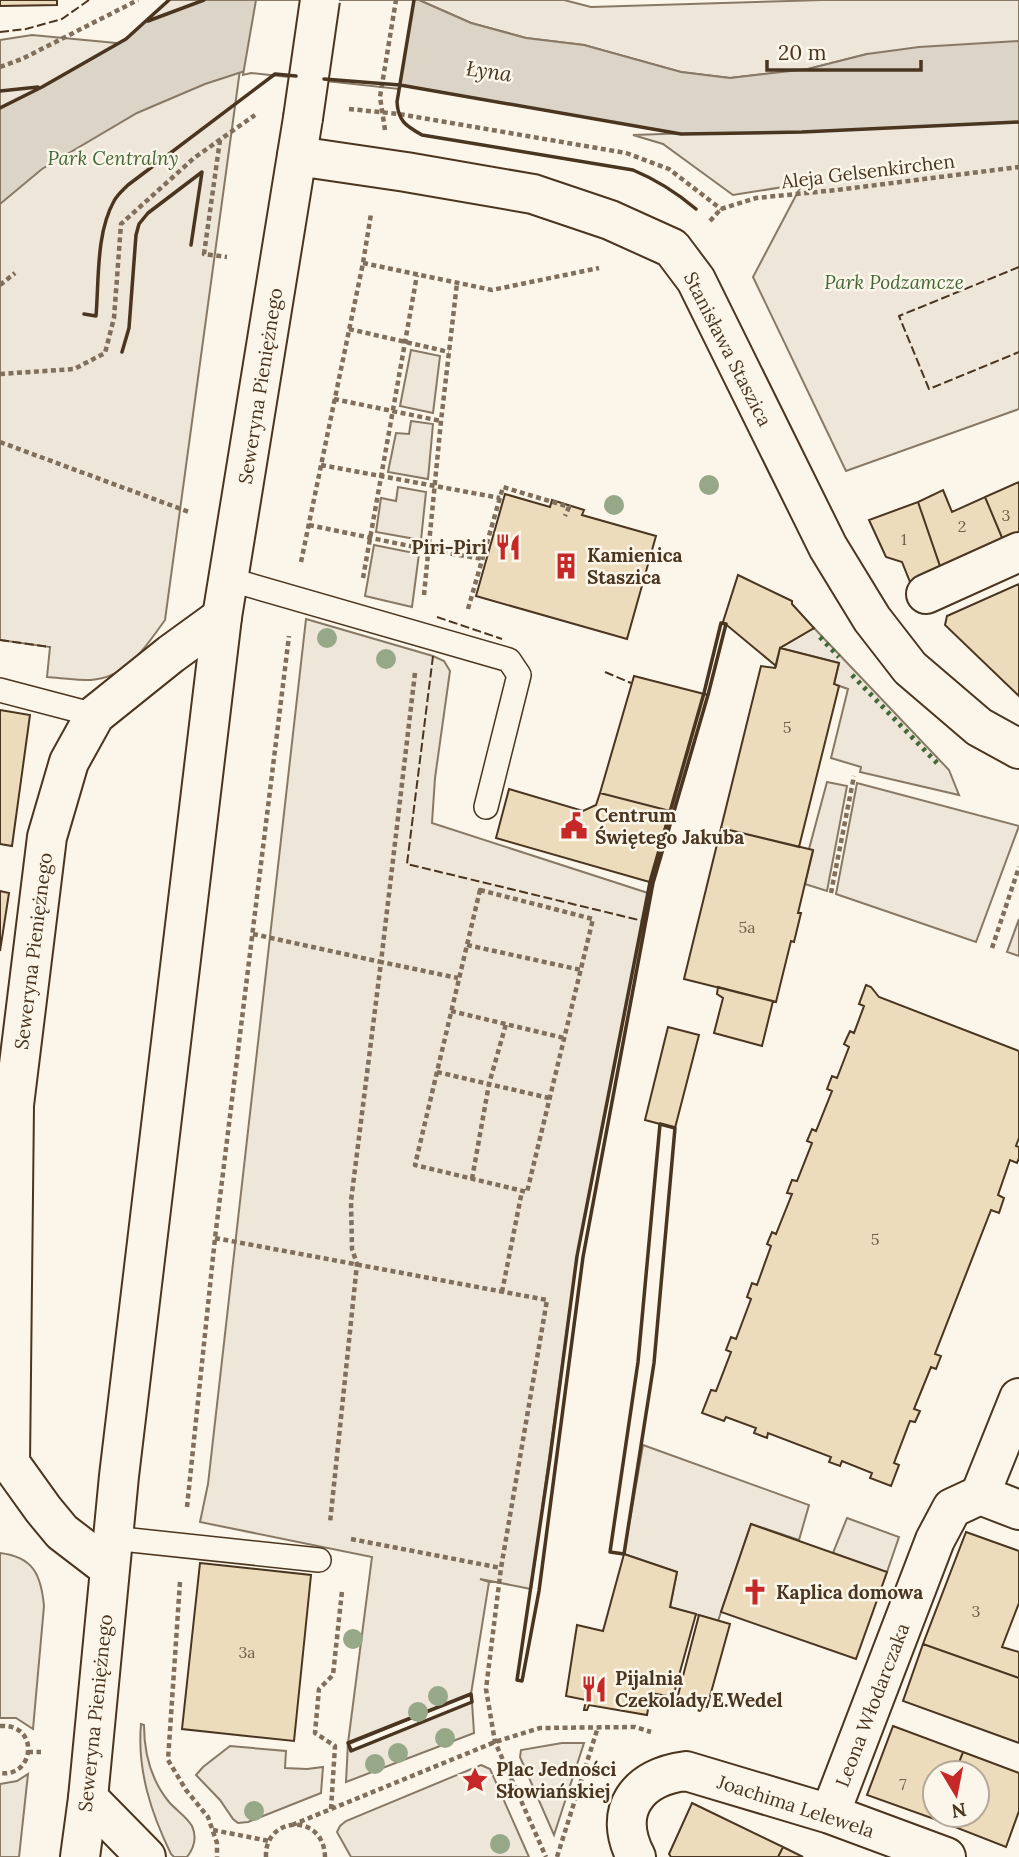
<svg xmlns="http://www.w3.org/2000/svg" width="1019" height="1857" viewBox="0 0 1019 1857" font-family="Lora,serif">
<rect width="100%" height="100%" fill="#fbf6e9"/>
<!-- green -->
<path fill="#ede6d9" stroke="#887966" stroke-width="2" d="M169,0H204L145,22Z
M419,0H564L591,7L823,0H1019V409L846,471L753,277L802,184L733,195L663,144L633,135L832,128L867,54L808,69L730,78L681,72L584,45L526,38L471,23Z
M32,35L242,55L165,620C146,646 127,678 91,680C77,680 61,678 47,677L50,647L0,640V40Z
M411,350L440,356L433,413L400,406Z
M411,421L433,424L428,479L388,472L396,433L409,434Z
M398,487L426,492L421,540L376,532L381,498L396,501Z
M374,545L419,554L412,607L365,596Z
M306,619L433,656L444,661L450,671L435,778L432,823L648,893L577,1256L531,1589L480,1579L489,1582L471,1694L349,1744L352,1750L472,1702L474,1733L346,1782L348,1743L372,1557L200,1522L208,1484Z
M814,628L949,770L959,795L860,772L861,767L831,758L848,689L834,684L839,663L780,648Z
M827,782L847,786L827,891L805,884L813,851L809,849Z
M857,783L1019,826L976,942L836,894Z
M1019,919V956L1007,952Z
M643,1445L809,1505L799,1540L751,1524L718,1621L670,1607L677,1572L624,1554Z
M847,1518L899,1537L887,1572L833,1553Z
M0,1553C33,1557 41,1574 44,1606L33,1729L16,1718H0Z
M141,1724L144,1725C144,1753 151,1780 169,1802C176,1810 187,1817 192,1826C197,1837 194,1848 187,1857H174L171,1854C151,1813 137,1770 141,1724Z
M562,1743H584L554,1835L520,1757L521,1750Z
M230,1746L286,1751L285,1768L307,1769L323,1767L321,1793L248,1822L238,1823L233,1819L220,1800L196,1775L203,1767Z
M481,1765L490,1769L529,1857H351L337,1832L340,1826L346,1821Z
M28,1774L19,1857H0V1784L17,1781Z"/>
<!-- water -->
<path fill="#dcd4c6" stroke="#887966" stroke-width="2" d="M204,0H419L471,23L526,38L584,45L681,72L730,78L808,69L867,54L919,47L1019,41V122L802,132L681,134L400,85L251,69L205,84L137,113L42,169L0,204V108L42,87L126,39L145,22Z"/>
<!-- pier -->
<path fill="#fbf6e9" stroke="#887966" stroke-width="2" d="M256,0H414L399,89L251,73L243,75Z"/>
<!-- building -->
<path fill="#ecdcbc" stroke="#4a3520" stroke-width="2" d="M0,0H57V5L0,6Z
M1019,482V533L1003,540L985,497Z
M943,490L952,512L985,497L1003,540L941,569L918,502Z
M505,494L550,507L552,500L584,510L582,515L656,536L627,639L476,596Z
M918,502L941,569L910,582L902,562L886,557L869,520Z
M738,575L792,601V604L814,628L780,648L776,666L723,622Z
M1019,584V696L945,625L947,616Z
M780,648L839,663L834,684L839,686L799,847L721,828L761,666L775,668Z
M634,676L708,695L674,812L600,793Z
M0,710L30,715L12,846L0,844Z
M509,789L583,811L596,805L600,793L674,812L653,883L496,838Z
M721,828L813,850L798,913H801L794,942L791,941L776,1002L684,979Z
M0,891L9,893L0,951Z
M866,985L871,987L879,997L1019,1051V1138L1016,1146L1019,1147V1158L1017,1163L1010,1160L998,1195L1004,1198L999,1213L991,1210L935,1354L941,1356L936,1369L931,1367L914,1409L920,1411L915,1422L910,1421L894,1463L899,1465L891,1486L870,1478L872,1473L842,1461L840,1466L829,1462L831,1457L768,1433L767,1438L754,1433L756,1428L726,1417L724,1421L702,1413L711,1390L716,1391L731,1352L726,1350L731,1337L736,1339L751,1299L747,1297L752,1283L757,1285L771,1246L767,1244L772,1232L776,1234L792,1194L787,1193L792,1180L797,1181L812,1143L807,1141L812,1129L816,1131L832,1091L827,1089L832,1076L837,1078L849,1047L844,1044L850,1031L854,1033L864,1006L859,1004Z
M718,987L773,1001L762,1046L714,1033L723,998L717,994Z
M668,1027L699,1035L675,1128L645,1120Z
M751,1524L887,1572L856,1659L721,1612Z
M966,1532L1019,1551V1603L1002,1647L1019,1652V1678L923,1644Z
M624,1554L677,1572L670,1607L696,1614L673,1697L651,1693L647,1715L589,1705L587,1710H584L586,1700L566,1696L577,1625L603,1631Z
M200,1563L311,1575L294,1741L182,1729Z
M699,1615L730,1624L707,1707L677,1699Z
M923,1644L1019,1678V1743L903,1701Z
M893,1726L963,1752L955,1773H935V1815H939L937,1820L867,1795Z
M963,1752L1019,1773V1811L1006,1847L937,1820L939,1815H977V1773H955Z
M692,1803L783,1847L778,1857H671L669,1854Z
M783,1847L803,1857H778Z"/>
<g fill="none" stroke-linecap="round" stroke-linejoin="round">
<!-- service casing -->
<g stroke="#4a3520" stroke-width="26">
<path id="service" d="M228,579L509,660L519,675L486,807
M0,690L95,715
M112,1538L319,1560"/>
</g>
<!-- minor casing -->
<g stroke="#4a3520" stroke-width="42">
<path id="minor" d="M297,156L406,172L533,194L610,220L672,248L696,280L828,547L872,619L910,668L979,727L1019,749
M926,594L1019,552
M980,1495L1019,1398
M980,1495L1019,1510
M109,1568L62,1532L43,1509L10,1463L14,1105L47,837L69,762L95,715L171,654L222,617
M88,1798L146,1857
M830,1814L935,1540L952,1508L980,1495
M636,1857C612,1811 637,1777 686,1771L830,1814L946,1857"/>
</g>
<!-- tertiary casing -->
<g stroke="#4a3520" stroke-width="42">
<path id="tertiary" d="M80,1857L88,1798L119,1476L222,617L303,118"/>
</g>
<!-- path -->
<path stroke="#7f6f5c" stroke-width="4.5" stroke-dasharray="5 3.5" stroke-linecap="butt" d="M0,67L22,59L138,0
M349,109L399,114L626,153L669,169L721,209
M220,140L204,254L227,257
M721,209L756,198L837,190L1019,167
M710,221L721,209
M363,263L492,290L599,268
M0,285L15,273
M349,329L449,352
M0,374L74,369L105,353L114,318L121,224L194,158L255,115
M334,399L441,421
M0,442L189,512
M321,465L500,498
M309,525L429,550L483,559
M301,562L363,263L371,214
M363,578L417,275
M424,595L441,421L457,283
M468,609L503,487L569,507L565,516
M415,673L381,962L458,978
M480,890L593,919L527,1192L415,1165Z
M831,893L854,776
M253,934L381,962L351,1201L352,1249L357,1264L330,1523
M467,945L581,970
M992,948L1019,867
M451,1011L564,1038
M437,1072L549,1098
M472,1179L489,1084L506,1024
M215,1238L547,1300L501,1568L486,1689L495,1742L546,1857
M502,1292L522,1191
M187,1507L215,1238L289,636
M351,1539L501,1568
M180,1582L168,1760L186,1790L208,1817L217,1843V1857
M0,1726C40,1723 35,1778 0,1773
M28,1752H41
M331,1809L335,1746L315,1733L319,1689L333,1675L342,1591
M292,1825L495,1742L540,1728L635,1727L651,1732
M213,1830L269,1841
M266,1857C264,1816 324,1812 325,1857
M557,1857L598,1727"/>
<!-- service -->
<use href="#service" stroke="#fbf6e9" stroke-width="23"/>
<!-- minor -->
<use href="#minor" stroke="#fbf6e9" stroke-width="38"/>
<!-- tertiary -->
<use href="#tertiary" stroke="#fbf6e9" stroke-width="38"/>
<!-- tertiary-bridge casing -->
<g stroke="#4a3520" stroke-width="42" stroke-linecap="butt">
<path id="tertiary-bridge" d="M303,118L320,0"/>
</g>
<!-- path-bridge -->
<path stroke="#7f6f5c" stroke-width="4.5" stroke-dasharray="5 3.5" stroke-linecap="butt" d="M385,130L380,97L396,0"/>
<!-- tertiary-bridge -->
<use href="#tertiary-bridge" stroke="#fbf6e9" stroke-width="38"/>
<!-- hedge -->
<path stroke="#436837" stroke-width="5" stroke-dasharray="3.5 5" stroke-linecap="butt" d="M820,637L839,657
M852,675L937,763"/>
<!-- fence -->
<path stroke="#4a3520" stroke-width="2" stroke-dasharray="9 3.5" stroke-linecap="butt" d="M0,32L26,29L62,19L89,0
M1019,267L899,316L929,389L1019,352
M437,617L502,639
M0,640L50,647
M433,656L407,864L643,921
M605,672L631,683"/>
<!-- wall -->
<path stroke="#4a3520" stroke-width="3.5" d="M414,0L397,102C398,121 406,126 422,135L633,170C657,180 676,192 696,209
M148,21L204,0
M324,79L400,85L681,134L802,132L1019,122
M0,91L38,87
M0,108L42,87L126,39L169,0
M84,314L96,316C99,280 96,233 114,201C117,195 123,190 128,185L275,74L296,76
M122,352L129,328L136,235L139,224L148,213L202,172L191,245
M721,623L726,624L708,695L653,883L583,1257L539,1591L522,1681L517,1680L550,1458L577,1256L650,882L704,693Z
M660,1124L675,1128L654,1363L624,1554L610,1552L638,1362Z
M471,1694L472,1702L351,1751L348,1743Z"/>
</g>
<!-- trees -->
<g fill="#96a887">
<circle cx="709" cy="485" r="10"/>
<circle cx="614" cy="505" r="10"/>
<circle cx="327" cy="638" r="10"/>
<circle cx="386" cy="659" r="10"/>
<circle cx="353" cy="1639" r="10"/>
<circle cx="438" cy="1696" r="10"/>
<circle cx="418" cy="1712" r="10"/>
<circle cx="445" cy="1738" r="10"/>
<circle cx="398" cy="1753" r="10"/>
<circle cx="375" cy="1764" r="10"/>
<circle cx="254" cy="1811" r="10"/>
<circle cx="500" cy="1844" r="10"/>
</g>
<!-- icons -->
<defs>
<g id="restaurant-bare" transform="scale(2.1)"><path d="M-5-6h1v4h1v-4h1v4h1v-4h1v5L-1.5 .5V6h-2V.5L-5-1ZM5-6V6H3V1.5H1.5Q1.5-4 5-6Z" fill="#c62828" stroke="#fbf6e9" stroke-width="2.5" paint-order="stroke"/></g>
<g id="building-bare" transform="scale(2.1)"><path d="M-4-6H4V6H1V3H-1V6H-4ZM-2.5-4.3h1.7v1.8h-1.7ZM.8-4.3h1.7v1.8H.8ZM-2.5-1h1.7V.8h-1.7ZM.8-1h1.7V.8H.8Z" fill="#c62828" stroke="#fbf6e9" stroke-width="2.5" paint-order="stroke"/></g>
<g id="civic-bare" transform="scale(2.1)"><path d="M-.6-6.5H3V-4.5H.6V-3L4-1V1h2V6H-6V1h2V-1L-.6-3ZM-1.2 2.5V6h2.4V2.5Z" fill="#c62828" stroke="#fbf6e9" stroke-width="2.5" paint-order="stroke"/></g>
<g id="church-bare" transform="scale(2.1)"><path d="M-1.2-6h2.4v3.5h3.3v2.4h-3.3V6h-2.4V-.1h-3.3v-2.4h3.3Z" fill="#c62828" stroke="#fbf6e9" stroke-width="2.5" paint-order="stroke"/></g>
<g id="sight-bare" transform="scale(2.1)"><path d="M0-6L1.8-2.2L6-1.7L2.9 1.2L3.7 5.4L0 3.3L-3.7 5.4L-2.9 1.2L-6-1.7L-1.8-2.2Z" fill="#c62828" stroke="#fbf6e9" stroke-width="2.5" paint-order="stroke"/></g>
</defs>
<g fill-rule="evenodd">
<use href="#restaurant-bare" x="508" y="547"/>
<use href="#building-bare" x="566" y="566"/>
<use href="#civic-bare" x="574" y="826"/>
<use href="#church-bare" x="755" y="1592"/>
<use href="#restaurant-bare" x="594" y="1689"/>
<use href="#sight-bare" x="475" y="1780"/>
</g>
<g text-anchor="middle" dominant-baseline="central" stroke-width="5" stroke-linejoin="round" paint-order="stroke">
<!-- number labels -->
<g font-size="16" fill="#725f47">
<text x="1006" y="515">3</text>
<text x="962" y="526">2</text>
<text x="904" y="539">1</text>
<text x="787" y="727">5</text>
<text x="747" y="927">5a</text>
<text x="875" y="1239">5</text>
<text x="976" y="1611">3</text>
<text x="247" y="1652">3a</text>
<text x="903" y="1784">7</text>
</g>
<!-- park labels -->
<g font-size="19" font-style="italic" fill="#436837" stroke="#fbf6e9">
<text x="113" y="158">Park Centralny</text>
<text x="894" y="282">Park Podzamcze</text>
</g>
<!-- street labels -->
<g font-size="19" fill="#4a3520" stroke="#fbf6e9">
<text transform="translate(868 171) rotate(-7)">Aleja Gelsenkirchen</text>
<text transform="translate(728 349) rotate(63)">Stanisława Staszica</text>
<text transform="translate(260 386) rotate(-81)">Seweryna Pieniężnego</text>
<text transform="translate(33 951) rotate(-83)">Seweryna Pieniężnego</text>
<text transform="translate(872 1705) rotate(-69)">Leona Włodarczaka</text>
<text transform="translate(95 1713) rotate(-84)">Seweryna Pieniężnego</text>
<text transform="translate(796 1806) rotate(18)">Joachima Lelewela</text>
</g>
<!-- poi labels -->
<g font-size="19" font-weight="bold" fill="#4a3520" stroke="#fbf6e9" text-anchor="start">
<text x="487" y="547" text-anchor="end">Piri-Piri</text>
<text x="587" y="555">Kamienica<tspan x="587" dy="22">Staszica</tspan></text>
<text x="595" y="815">Centrum<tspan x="595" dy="22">Świętego Jakuba</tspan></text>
<text x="776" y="1592">Kaplica domowa</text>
<text x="615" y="1678">Pijalnia<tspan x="615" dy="22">Czekolady E.Wedel</tspan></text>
<text x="496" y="1769">Plac Jedności<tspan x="496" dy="22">Słowiańskiej</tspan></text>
</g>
<!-- water labels -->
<g font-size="21" font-style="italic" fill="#4a3520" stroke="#fbf6e9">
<text transform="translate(489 71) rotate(8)">Łyna</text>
</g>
</g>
<!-- north arrow -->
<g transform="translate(956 1794) rotate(170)"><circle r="33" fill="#fbf6e9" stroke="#b4a999" stroke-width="2"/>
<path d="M0-5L12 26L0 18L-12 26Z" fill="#c62828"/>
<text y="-10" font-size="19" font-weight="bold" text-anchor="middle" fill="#4a3520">N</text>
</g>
<!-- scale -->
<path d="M767 60v10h154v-10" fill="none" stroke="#4a3520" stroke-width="3.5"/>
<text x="778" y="60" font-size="21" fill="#4a3520" stroke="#fbf6e9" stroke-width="5" paint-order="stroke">20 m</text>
</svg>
